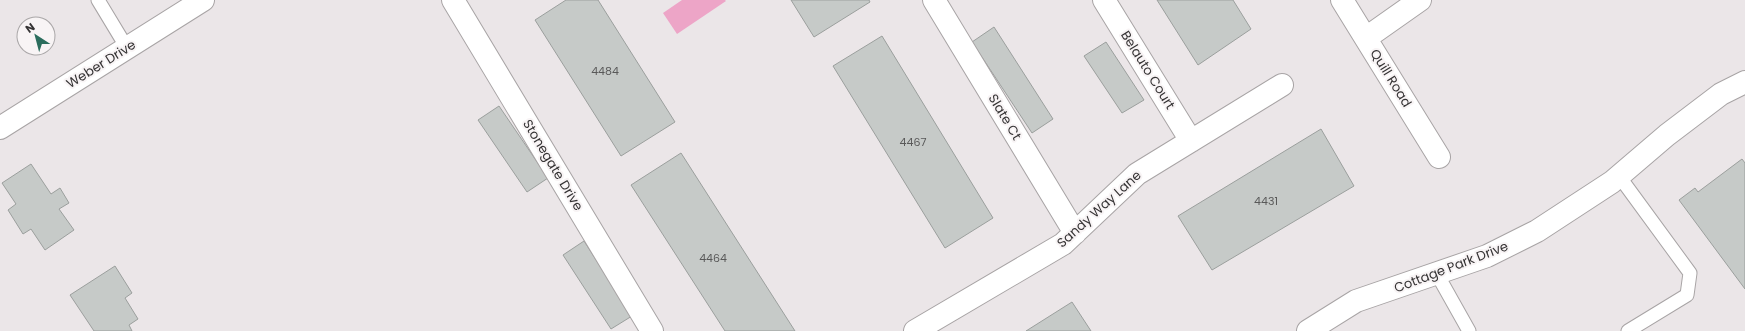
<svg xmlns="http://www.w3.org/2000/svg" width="1745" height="331" viewBox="0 0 1745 331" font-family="Poppins,sans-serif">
<rect width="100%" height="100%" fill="#ebe6e8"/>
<!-- water -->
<path fill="#eda5c7" d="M682,0H725L726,1L677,34L663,13Z"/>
<!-- building -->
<path fill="#c6cac8" stroke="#9b9f9d" d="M566,0H598L675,122L621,156L535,20Z
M791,0H869L870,2L814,37Z
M1157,0H1233L1251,29L1198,65Z
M994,27L1053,119L1032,133L972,42Z
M882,36L993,218L945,248L833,66Z
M1106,42L1144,100L1122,113L1084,56Z
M499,106L548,178L527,192L478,120Z
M1321,129L1354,186L1212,270L1178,216Z
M681,153L795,331H725L631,185Z
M1742,159L1745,163V289L1679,200L1695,188L1698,192Z
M31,164L51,194L60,188L69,203L59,209L74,230L45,250L31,229L23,234L8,210L16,204L2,183Z
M584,241L632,316L611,329L563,255Z
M115,266L132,293L125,298L138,319L129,325L132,331H94L70,295Z
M1072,302L1091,331H1026Z"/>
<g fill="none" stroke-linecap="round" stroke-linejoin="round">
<!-- lane casing -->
<g stroke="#a8a4a5" stroke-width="15">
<path id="lane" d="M98,0L127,48
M1619,176L1690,273L1687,295L1628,331
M1437,274L1469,331"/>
</g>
<!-- street casing -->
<g stroke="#a8a4a5" stroke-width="24">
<path id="street" d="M453,0L652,331
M934,0L1075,233
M1104,0L1191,141
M1342,0L1439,157
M1366,38L1420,0
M0,128L203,0
M915,331L1063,244L1137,174L1282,85
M1308,331L1356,301L1487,256L1537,231L1612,182L1667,135L1721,94L1745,82"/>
</g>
<!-- lane -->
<use href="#lane" stroke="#fff" stroke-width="13"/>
<!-- street -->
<use href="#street" stroke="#fff" stroke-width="22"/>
</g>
<g text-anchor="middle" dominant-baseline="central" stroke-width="4" stroke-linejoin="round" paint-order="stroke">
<!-- number labels -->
<g font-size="11" fill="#595959">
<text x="605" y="71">4484</text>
<text x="913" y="142">4467</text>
<text x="1266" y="201">4431</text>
<text x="713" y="258">4464</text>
</g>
<!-- street labels -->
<g font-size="13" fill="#353334" stroke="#f8f4f5">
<text transform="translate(101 64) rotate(-32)">Weber Drive</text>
<text transform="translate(1148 70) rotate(58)">Belauto Court</text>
<text transform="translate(1391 78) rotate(58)">Quill Road</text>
<text transform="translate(1005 117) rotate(59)">Slate Ct</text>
<text transform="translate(553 165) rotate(59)">Stonegate Drive</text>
<text transform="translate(1099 209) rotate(-42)">Sandy Way Lane</text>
<text transform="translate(1451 267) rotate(-21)">Cottage Park Drive</text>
</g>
</g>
<!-- north arrow -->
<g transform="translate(36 36) rotate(324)"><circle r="19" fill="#f8f4f5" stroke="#aaa7a8"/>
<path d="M0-3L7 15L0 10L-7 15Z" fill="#2b6d5d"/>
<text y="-6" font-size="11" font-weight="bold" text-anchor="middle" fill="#353334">N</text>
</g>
</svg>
